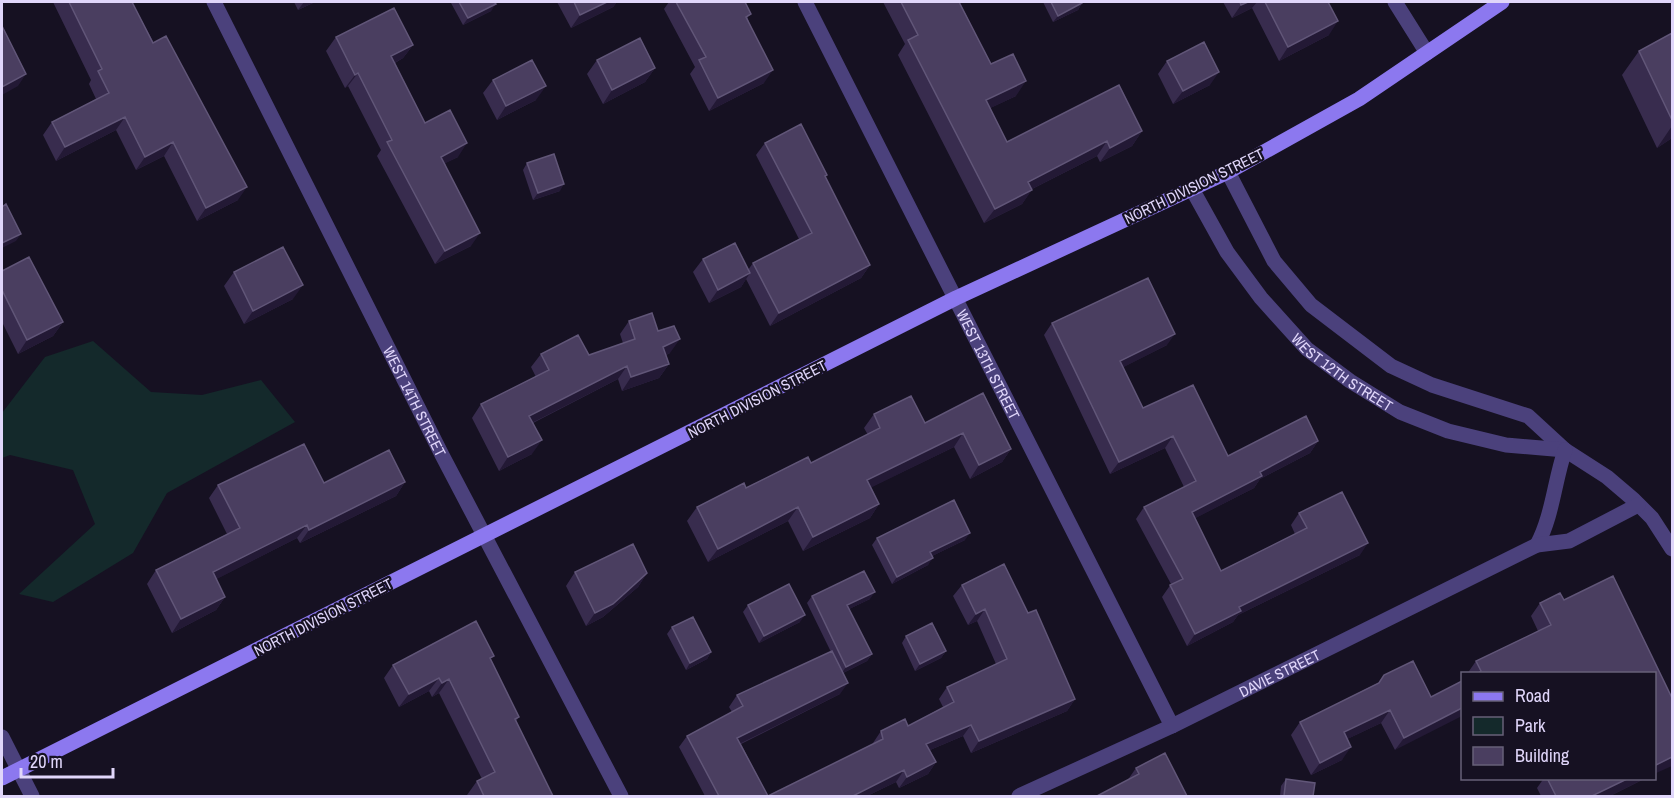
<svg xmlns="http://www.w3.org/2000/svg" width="1674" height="798" viewBox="0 0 1674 798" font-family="'Archivo Narrow',sans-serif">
<rect width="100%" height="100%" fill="#161122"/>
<!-- green -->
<path fill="#14292b" d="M93,341L151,392L202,395L261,380L295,422L167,493L133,553L53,602L19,594L95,524L73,470L10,455L2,458V413L45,357Z"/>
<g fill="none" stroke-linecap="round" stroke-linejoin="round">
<!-- street -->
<g stroke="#4b417c" stroke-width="15">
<path id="s1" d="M214,2L442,455L621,796"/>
<path id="s2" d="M805,2L1172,726"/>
<path d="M1395,2L1427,53"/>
<path d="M1228,172L1274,261L1311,305L1391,366L1432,385L1528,416L1565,450L1607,477L1634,500L1652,518L1672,549"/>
<path id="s3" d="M1192,189L1227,252L1261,298L1307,349L1350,381L1400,412L1448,431L1506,445L1565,450"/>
<path d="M1537,545C1553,514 1554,483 1565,450"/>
<path d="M2,737L32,796"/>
<path id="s4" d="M1019,796L1172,726L1537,545L1569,541L1638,505"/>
</g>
<!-- secondary -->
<path stroke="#8c78ef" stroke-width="15" d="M2,778L956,298L1228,172L1359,99L1502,2"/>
</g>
<!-- wall -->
<path fill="#382c4e" d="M53,2H132L238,200L197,221L164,156L136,170L116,130L56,161L43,135L52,122L96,99L89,84L91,80Z
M294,2H315L298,10Z
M452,2H494L491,11L463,25L451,3Z
M557,2H617L613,7L571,28Z
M669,2H745L748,19L764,83L709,111L690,74L695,67L664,9Z
M883,2H962L960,3L991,64L1016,96L990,108L1007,142L1142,131L1132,146L1100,162L1097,156L1032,189L1022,204L984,223L898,55L905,44Z
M1043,2H1082V3L1078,10L1053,22Z
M1223,2H1328L1329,35L1279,61L1252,8L1232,18Z
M1672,33V138L1657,148L1622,75L1639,51Z
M336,37L413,45L403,58L395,63L425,123L458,157L445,163L471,246L435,264L377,156L381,150L348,86L345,88L326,51Z
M597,60L655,68L645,82L603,104L587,74Z
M1167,61L1210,85L1173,104L1158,74Z
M493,80L536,100L497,120L483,93Z
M765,143L827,175L825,178L870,265L861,278L770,326L746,279L741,287L709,303L693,272L703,259L748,270L753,263L799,239L756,155Z
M527,163L560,191L533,200L523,170Z
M2,271L63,322L53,336L18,354L2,322Z
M234,272L293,299L244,324L224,286Z
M629,321L658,331L670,353L666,355L669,364L659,378L622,391L618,379L533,423L532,454L499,471L472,418L481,404L536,377L531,367L541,354L589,355L623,343L620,334Z
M1052,323L1167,345L1123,367L1143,408L1228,456L1318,441L1310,453L1260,479L1254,488L1195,518L1221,571L1295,534L1291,525L1299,513L1360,555L1238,615L1233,622L1187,646L1162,597L1171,584L1136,519L1144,507L1184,487L1165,448L1110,474L1044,335Z
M983,393L1011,449L1002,462L970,479L954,447L871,487L879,504L870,518L803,551L788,521L708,562L687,521L697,507L811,463L868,435L864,428L874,414L925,423Z
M405,482L396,496L300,543L297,538L216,579L225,597L216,610L172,633L147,584L156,570L227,534L209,498L218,485L324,483Z
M877,538L965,540L932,556L928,565L892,584L872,545Z
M575,572L647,573L638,587L603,617L586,626L566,586Z
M962,585L1028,613L1075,699L1067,711L971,753L963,736L930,750L936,762L928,774L899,788L896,782L867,796H705L679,747L687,736L732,712L729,707L737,695L831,652L807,603L812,596L870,599L849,609L872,654L867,661L843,673L840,694L741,744L768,796L873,744V743L881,731L908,726L943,707L939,699L947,687L996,664L977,621L968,625L953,596Z
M1540,603L1654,674H1467L1476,661L1538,631L1531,616Z
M748,605L800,622L759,643L743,612Z
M672,627L711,652L707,659L686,670L667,634Z
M906,636L946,651L941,658L915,671L902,643Z
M491,660L519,717L516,721L553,796H468L467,795L477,781L482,779L439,693L432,697L429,691L399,707L384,678L393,665Z
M1384,675L1431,697L1462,681L1395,750L1381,723L1347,739L1342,760L1311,775L1291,735L1300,722L1378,683Z
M1136,768L1187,796L1127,781Z
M1544,778H1646L1610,796H1541L1537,788Z
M1286,779L1313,796H1280L1281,786Z"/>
<!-- shaded-wall -->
<path fill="#231935" d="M304,2H315L298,10Z
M607,2H617L613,7L571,28L580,15Z
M1248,2H1257L1252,8L1232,18L1241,5Z
M1082,3L1078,10L1053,22L1058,16Z
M496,4L491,11L463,25L468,18Z
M1338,21L1329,35L1279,61L1288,47Z
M413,45L403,58L382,70L391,56Z
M655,68L645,82L603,104L612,90Z
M773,70L764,83L709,111L718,98Z
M1219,72L1210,85L1173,104L1183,91Z
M358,73L348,86L345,88L355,75Z
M26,74L18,86L2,95V87Z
M1026,81L1016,96L976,115L986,100Z
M546,86L536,100L497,120L506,106Z
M125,117L116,130L56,161L65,147Z
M1672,126V138L1657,148Z
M1142,131L1132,146L1100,162L1110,148Z
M1107,141L1097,156L1018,196L1028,182Z
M173,142L164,156L136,170L145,157Z
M467,143L458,157L432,170L441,157Z
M564,184L560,191L533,200L538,193Z
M247,187L238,200L197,221L206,208Z
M1032,190L1022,204L984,223L995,209Z
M480,233L471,246L435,264L445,251Z
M21,234L16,241L2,248V243Z
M870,265L861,278L770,326L779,313Z
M750,273L741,287L709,303L718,290Z
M303,285L293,299L244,324L253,311Z
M63,322L53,336L18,354L27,340Z
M1175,334L1167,345L1112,373L1120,361Z
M680,339L670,353L654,361L663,347Z
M669,364L659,378L622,391L631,377Z
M627,366L618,379L520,429L529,416Z
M963,433L954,447L858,494L867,480Z
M1173,436L1165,448L1110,474L1119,462Z
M542,440L532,454L499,471L508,457Z
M1318,441L1310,453L1260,479L1254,488L1184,524L1192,512L1260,472Z
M1011,449L1002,462L970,479L979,465Z
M405,482L396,496L300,543L309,530Z
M879,504L870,518L803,551L813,537Z
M798,507L788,521L708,562L718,549Z
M307,525L297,538L203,586L213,572Z
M970,533L965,540L926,559L930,552Z
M1368,543L1360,555L1238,615L1233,622L1187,646L1195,634L1239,607Z
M933,558L928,565L892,584L897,577Z
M647,573L638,587L603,617L586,626L595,613Z
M875,592L870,599L843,612L847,605Z
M225,597L216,610L172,633L181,619Z
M985,609L977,621L968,625L976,614Z
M805,615L800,622L759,643L764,636Z
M946,651L941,658L915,671L920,664Z
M711,652L707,659L686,670L690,663Z
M872,654L867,661L841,674L846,667Z
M439,678L429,691L399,707L409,694Z
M449,679L439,693L432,697L442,683Z
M848,683L840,694L729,749L737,738Z
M1075,699L1067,711L971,753L979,741Z
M1462,708V716L1395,750L1404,738Z
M1390,710L1381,723L1335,745L1344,732Z
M971,725L963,736L918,755L926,744Z
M1351,747L1342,760L1311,775L1320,763Z
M1672,757V766L1654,774V766Z
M936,762L928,774L899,788L907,777Z
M904,770L896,782L867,796H853Z
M1629,778H1646L1610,796H1592Z"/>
<!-- building -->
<path fill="#4a3e60" stroke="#615678" stroke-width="1.5" d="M69,2H132L153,43L166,36L247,187L206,208L173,142L145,157L125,117L65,147L52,122L109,93L98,71L102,69Z
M459,2H494L496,4L468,18Z
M574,2H607L580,15Z
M676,2H745L751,14L746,17L773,70L718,98L699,60L706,57Z
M901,2H959L991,64L1013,54L1026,81L986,100L1007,142L1119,85L1142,131L1110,148L1107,141L1028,182L1032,190L995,209L908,40L918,35Z
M1051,2H1082V3L1058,16Z
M1240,2H1248L1241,5Z
M1265,2H1328L1338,21L1288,47Z
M394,8L413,45L391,56L425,123L450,110L467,143L441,157L480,233L445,251L387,142L392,140L358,73L355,75L336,37Z
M2,26L26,74L2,87Z
M1672,33V120L1639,51Z
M640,38L655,68L612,90L597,60Z
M1204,42L1219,72L1183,91L1167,61Z
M532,60L546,86L506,106L493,80Z
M801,124L827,175L825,176L870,265L779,313L753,263L812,233L765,143Z
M554,154L564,184L538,193L527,163Z
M6,204L21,234L2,243V207Z
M735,243L750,273L718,290L703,259Z
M283,247L303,285L253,311L234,272Z
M29,257L63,322L27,340L2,290V271Z
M1148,278L1175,334L1120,361L1143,408L1193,385L1228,456L1306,416L1318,441L1260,472L1262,476L1192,512L1221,571L1307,528L1299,513L1342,492L1368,543L1239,607L1241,611L1195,634L1170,585L1183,579L1144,507L1196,481L1173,436L1119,462L1052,323Z
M652,313L658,331L674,326L680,339L663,347L669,364L631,377L627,366L529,416L542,440L508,457L481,404L549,370L541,354L578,335L589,355L635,339L629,321Z
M983,393L1011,449L979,465L963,433L867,480L879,504L813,537L798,507L718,549L697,507L744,483L746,488L808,457L811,463L880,428L874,414L911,396L925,423Z
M304,444L324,483L389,450L405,482L309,530L307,525L213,572L225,597L181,619L156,570L240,528L218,485Z
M954,500L970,533L930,552L933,558L897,577L877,538Z
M633,544L647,573L613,604L595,613L575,572Z
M1004,564L1028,613L1036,610L1075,699L979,741L971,725L926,744L936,762L907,777L904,770L853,796H719L687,736L743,706L737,695L832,651L848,683L737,738L768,796L883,739L881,731L905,719L908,726L954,702L947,687L1007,659L985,609L976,614L962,585Z
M864,571L875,592L847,605L872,654L846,667L812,596Z
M1613,576L1672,698V757L1654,766V674H1477L1481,671L1476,661L1551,625L1540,603L1560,593L1564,600Z
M789,584L805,615L764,636L748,605Z
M693,617L711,652L690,663L672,627Z
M476,621L494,656L490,658L519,717L515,719L553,796H484L477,781L495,772L449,679L442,683L439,678L409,694L393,665Z
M932,623L946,651L920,664L906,636Z
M1413,661L1431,697L1462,681V708L1404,738L1390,710L1344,732L1351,747L1320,763L1300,722L1379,683L1384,675Z
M1165,753L1187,796H1097L1139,774L1136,768Z
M1547,778H1629L1592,796H1556Z
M1286,779L1315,783L1313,796H1284Z"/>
<g text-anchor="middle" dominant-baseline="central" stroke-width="4.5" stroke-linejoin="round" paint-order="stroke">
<!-- street labels -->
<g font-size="15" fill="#e0d6fa" stroke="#161122">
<text transform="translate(1194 186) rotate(-26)">NORTH DIVISION STREET</text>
<text stroke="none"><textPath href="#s2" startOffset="406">WEST 13TH STREET</textPath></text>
<text stroke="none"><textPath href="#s3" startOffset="240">WEST 12TH STREET</textPath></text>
<text transform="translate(757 399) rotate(-27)">NORTH DIVISION STREET</text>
<text stroke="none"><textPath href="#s1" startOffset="447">WEST 14TH STREET</textPath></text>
<text transform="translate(323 617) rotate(-27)">NORTH DIVISION STREET</text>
<text stroke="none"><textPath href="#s4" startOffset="288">DAVIE STREET</textPath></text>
</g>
</g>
<!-- border -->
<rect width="1674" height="798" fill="none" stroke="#e0d6fa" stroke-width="6"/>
<!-- legend -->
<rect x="1461" y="672" width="195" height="108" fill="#161122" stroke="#676078" stroke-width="1.5"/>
<rect x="1473" y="692" width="30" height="9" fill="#8c78ef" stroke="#676078" stroke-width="1.5"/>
<text x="1515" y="702" font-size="18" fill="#e0d6fa">Road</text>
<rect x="1473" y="717" width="30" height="18" fill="#14292b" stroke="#676078" stroke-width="1.5"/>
<text x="1515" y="732" font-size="18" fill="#e0d6fa">Park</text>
<rect x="1473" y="747" width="30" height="18" fill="#4a3e60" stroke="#676078" stroke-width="1.5"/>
<text x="1515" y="762" font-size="18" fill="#e0d6fa">Building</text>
<!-- scale -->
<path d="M21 768v9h92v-9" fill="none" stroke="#e0d6fa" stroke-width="3"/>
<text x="30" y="768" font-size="18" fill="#e0d6fa" stroke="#161122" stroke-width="4.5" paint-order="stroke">20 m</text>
</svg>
